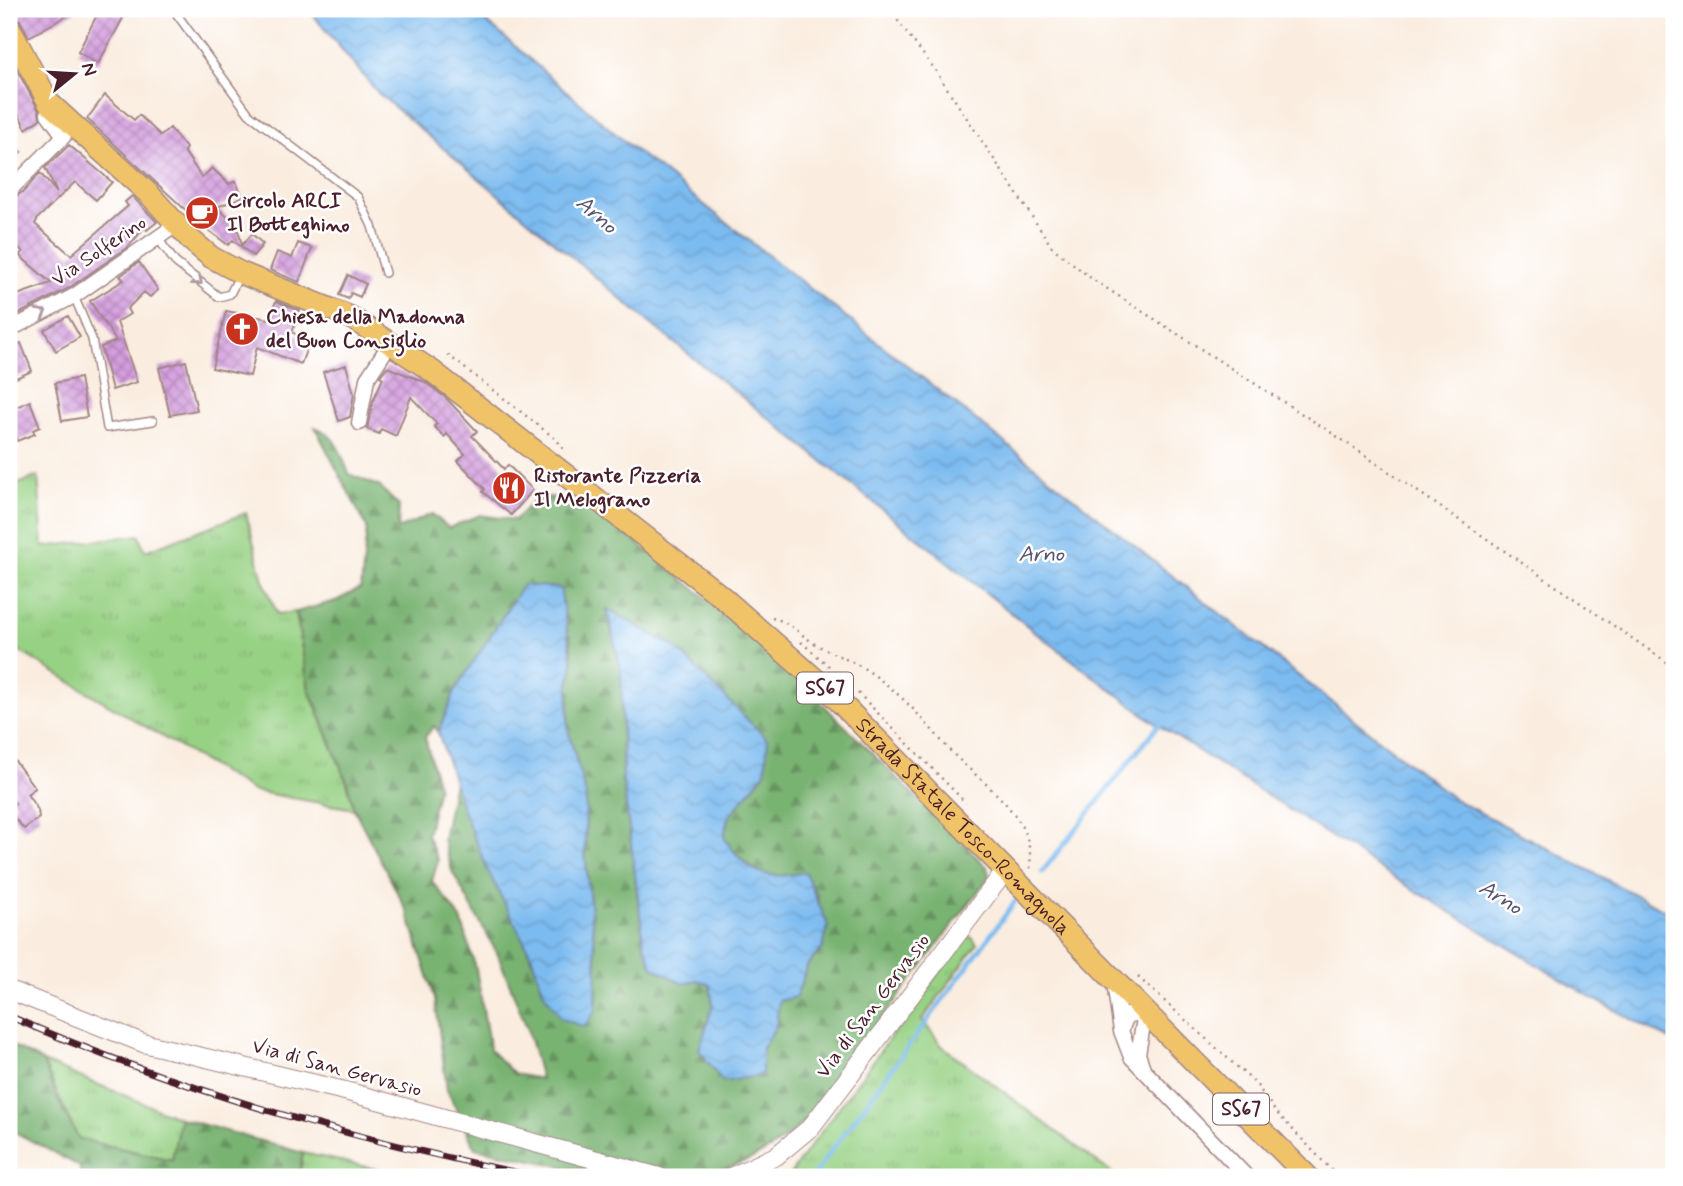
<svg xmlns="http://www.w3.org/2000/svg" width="1683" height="1186" viewBox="0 0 1683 1186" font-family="Mynerve,sans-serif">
<defs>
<pattern id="grass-tufts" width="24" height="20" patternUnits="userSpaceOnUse" patternTransform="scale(1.75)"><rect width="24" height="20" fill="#97d184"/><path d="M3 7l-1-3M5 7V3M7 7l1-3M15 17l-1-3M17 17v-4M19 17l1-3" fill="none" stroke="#84b372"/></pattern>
<pattern id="forest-firs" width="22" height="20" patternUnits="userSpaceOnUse" patternTransform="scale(1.75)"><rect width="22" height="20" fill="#79b372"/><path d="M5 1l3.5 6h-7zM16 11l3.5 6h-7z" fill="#65915e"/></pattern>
<pattern id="water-waves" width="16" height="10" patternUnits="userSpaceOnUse" patternTransform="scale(1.75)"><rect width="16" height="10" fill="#7bbbf0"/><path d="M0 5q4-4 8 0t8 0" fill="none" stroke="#6ca0ce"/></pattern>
<pattern id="building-cross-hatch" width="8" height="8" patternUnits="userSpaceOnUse" patternTransform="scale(1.75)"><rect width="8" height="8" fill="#d49edf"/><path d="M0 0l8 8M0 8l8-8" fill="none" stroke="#ae80b5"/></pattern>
</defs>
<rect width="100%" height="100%" fill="#fff"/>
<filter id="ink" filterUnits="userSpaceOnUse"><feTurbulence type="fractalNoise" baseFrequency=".0143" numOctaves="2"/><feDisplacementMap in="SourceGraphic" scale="14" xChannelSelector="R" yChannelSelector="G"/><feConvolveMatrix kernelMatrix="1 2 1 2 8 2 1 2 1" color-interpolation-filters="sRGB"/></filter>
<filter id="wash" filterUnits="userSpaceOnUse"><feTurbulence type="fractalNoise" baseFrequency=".00686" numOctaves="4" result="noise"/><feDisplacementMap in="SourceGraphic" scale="28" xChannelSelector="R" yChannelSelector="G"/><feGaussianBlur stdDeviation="1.57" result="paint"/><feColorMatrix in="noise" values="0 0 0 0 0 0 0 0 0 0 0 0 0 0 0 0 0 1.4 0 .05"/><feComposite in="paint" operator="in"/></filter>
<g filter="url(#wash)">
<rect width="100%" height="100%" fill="#faede0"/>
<!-- grass -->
<path fill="url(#grass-tufts)" stroke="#707858" stroke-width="2" d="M38,476L43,547L139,535L145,551L246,513L263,580L277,614L296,612L309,690L347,782L354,809L253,791L9,645V488Z
M964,937H972L977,944L922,1020L942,1046L1117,1177H788Z
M43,1062L180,1118L172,1160L78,1139Z
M303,1153L413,1177H299Z"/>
<!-- forest -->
<path fill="url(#forest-firs)" stroke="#62694e" stroke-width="2" fill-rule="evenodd" d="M315,427C337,435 341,454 349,474L379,486L399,506L398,529L432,514L449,528L480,515L515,520L537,497H561L598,511L756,638L988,868L989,877L804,1121C776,1150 742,1167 702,1173L714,1177H612L475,1148L447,1090L435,999L407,911L354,809L347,782L309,690L296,612L336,601L361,588L367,528ZM607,610L765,772L728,818L724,837C750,879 766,873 811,885L817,894L823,948L808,964L796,997L779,1000L776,1026L762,1048L699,1050L713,1005L710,985L644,945L623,782L621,670ZM570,636L573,664L569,685L568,729L586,796L585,852L597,970L596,1010L544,993C520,919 477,855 454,781L443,839L452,871L498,955L527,1028L541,1079L514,1074L490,1050L476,969L461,919L432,881L438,861L427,835L438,787L425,737L434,726L438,732L456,689Z
M9,1044L43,1062L56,1096L79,1139L172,1160L180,1118L303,1153L299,1177H82L79,1166L9,1129Z"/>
<!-- water -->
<path fill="url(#water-waves)" stroke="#626d8e" stroke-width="2" d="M308,9H472L625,142L1454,799L1674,915V1042L1592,998L1401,882L1158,725L1035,632L651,324L378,93Z
M523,585L560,588L573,664L569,685L568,729L586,796L585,852L597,970L596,1010L585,1027L562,1019L544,993L531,955L488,871L464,813L438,732L456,689Z
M607,609L674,646L768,740L765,772L728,818L724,837C746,872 764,882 805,872L828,925L823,948L808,964L796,997L779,1001L776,1026L762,1048V1075L723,1082L699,1050L713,1005L710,985L697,980L683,984L653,967L644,945L623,782L621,670Z"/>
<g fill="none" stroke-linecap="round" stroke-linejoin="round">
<!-- stream -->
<path stroke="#7bbbf0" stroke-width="4.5" d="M1042,872L1161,722
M812,1177L1017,899"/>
</g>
<g id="blocks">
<!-- building -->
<path fill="url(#building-cross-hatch)" d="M9,9H79L29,37L20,20L9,14Z
M100,9H128L98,64L78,52Z
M9,55L39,111L40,119L26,129L9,94Z
M105,95L134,120L139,115L161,136L170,128L186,148L184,151L202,178L212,168L229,184L236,181L242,197L217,207L237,226L242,245L252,234L263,244L253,256L233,240L228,245L204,227L87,119Z
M9,138L21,152L9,164Z
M69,145L112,182L96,200L75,182L38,218L35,224L71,255L128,206L125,202L132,196L157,222L147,230L145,227L128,247L69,288L9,319V298L51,283L19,255L23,252L9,237V201L24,191L40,173L57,193L45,168Z
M298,243L312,248L299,282L270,270L277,252L292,258Z
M139,262L158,290L150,297L144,292L127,309L130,314L117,322L137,382L112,390L101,347L116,341L90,301L124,280L120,276Z
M348,275L366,284L360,297L351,293L348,299L339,295Z
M276,301L300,311L292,332L309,342L301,364L257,347L250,376L212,368L226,311L269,319Z
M68,316L80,337L56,351L44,330Z
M21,343L32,371L9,381V348Z
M186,361L197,410L170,415L159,368Z
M346,365L354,394L350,417L339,421L323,372Z
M387,367L425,382L446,398L477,431L472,436L504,469L508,465L533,490L511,515L483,492L485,489L458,461L465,454L447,434L444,437L434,426L437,424L411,397L396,436L381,429L379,434L367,429L373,401L383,378L380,376Z
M80,378L87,417L62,421L55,383Z
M30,401L40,427L33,430L35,434L17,441L16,438L9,441V410Z
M9,753L35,788L27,794L38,810L39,818L24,829L9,812L15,803L9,795Z"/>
</g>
</g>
<g filter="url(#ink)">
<use href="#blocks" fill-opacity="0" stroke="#a28686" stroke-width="2"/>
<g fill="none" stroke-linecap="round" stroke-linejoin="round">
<!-- service casing -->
<g stroke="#a28686" stroke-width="10">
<path id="service" d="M173,9L249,114L358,197L372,226L385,273
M157,237L175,262L219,297L230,294L240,274
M74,296L92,339L107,428L153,421"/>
</g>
<!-- minor casing -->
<g stroke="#a28686" stroke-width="17">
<path id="minor" d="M9,191L64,136L48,114L49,105
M9,330L74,296L176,225
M359,423L367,379L391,342
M1114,982L1121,1031L1131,1057L1247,1177
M1121,1031L1127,1015L1145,1013L1138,1054L1143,1068"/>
</g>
<!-- tertiary casing -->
<g stroke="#a28686" stroke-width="20">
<path id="tertiary" d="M9,990L143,1043L345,1091L659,1177
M731,1177L776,1156L811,1127L1005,871"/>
</g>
<!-- primary casing -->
<g stroke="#a28686" stroke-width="24">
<g id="primary">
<path id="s1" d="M9,27L49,103L149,194L191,240L211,257L241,273L350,317L432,371L721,596L832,694L1308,1177"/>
</g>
</g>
<!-- path -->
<path stroke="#a28686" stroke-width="2.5" stroke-dasharray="2 5" stroke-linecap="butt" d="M889,9L935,70L1052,247L1092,279L1341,439L1674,667
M448,355L557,440L564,450
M772,618C791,622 801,636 817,645C833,654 850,660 865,669C898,690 921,717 946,746C977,782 1036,812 1030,869
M801,642L830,667
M858,693L966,803
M1138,977L1256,1084L1275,1111L1338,1177
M779,1177L783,1171
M1658,1177H1669"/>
<!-- service -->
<use href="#service" stroke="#fff" stroke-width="7"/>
<!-- minor -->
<use href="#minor" stroke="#fff" stroke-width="14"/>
<!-- tertiary -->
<use href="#tertiary" stroke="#fff" stroke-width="18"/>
<!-- primary -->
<use href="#primary" stroke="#f1c369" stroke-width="21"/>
<!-- rail casing -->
<g stroke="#4a1f2b" stroke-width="7">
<path id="rail" d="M9,1016C179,1091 356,1140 538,1177"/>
</g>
<!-- rail -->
<use href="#rail" stroke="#fff" stroke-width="4.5" stroke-dasharray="13" stroke-linecap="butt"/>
</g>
<!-- one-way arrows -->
<defs><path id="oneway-chevron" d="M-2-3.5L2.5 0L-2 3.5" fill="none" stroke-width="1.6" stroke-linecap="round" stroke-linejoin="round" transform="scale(1.75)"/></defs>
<g stroke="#ae9aa0">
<use href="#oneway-chevron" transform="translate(198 281) rotate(38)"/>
<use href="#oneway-chevron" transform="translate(42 313) rotate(-29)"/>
</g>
</g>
<!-- icons -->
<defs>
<g id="cafe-disc" transform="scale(1.75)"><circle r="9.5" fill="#c8321e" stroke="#fff"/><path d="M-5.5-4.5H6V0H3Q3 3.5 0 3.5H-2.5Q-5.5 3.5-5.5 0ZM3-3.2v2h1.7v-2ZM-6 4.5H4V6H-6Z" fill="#fff"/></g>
<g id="church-disc" transform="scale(1.75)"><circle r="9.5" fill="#c8321e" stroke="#fff"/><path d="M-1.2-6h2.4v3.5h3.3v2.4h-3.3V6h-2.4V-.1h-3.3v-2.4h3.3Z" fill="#fff"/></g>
<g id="restaurant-disc" transform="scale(1.75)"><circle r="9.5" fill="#c8321e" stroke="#fff"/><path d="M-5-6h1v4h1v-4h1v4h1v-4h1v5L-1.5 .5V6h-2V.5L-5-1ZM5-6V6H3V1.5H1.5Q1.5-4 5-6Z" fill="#fff"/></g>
</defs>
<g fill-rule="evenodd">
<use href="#cafe-disc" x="202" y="213"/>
<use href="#church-disc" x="242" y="329"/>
<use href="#restaurant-disc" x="509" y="488"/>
</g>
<g text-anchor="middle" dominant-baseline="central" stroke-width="5" stroke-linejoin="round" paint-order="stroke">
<!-- shield labels -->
<g fill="#fff" stroke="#80626b" stroke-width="2">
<rect x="797" y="672.5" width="56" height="31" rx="5"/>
<rect x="1213" y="1093.5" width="56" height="31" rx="5"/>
</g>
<g font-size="19" font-weight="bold" fill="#4a1f2b">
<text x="825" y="688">SS67</text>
<text x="1241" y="1109">SS67</text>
</g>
<!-- poi labels -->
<g font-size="21" font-weight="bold" fill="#4a1f2b" stroke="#fff" text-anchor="start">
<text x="227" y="201">Circolo ARCI<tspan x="227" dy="24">Il Botteghino</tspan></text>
<text x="266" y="317">Chiesa della Madonna<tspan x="266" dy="24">del Buon Consiglio</tspan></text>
<text x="534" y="476">Ristorante Pizzeria<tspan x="534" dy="24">Il Melograno</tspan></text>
</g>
<!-- street labels -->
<g font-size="21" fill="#4a1f2b" stroke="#fff">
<text transform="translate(99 251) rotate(-34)">Via Solferino</text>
<text stroke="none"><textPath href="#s1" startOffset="1260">Strada Statale Tosco-Romagnola</textPath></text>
<text transform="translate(873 1006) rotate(-53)">Via di San Gervasio</text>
<text transform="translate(337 1068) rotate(15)">Via di San Gervasio</text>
</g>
<!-- water labels -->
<g font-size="23" font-style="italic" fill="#5b5670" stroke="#fff">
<text transform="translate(596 215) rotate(41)">Arno</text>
<text x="1041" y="555">Arno</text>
<text transform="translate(1500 898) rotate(32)">Arno</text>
</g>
</g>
<!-- margin -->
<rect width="1683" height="1186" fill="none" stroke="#fff" stroke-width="35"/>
<!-- north arrow -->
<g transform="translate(74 74) rotate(72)" stroke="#ffffff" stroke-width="5" paint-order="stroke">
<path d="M0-5L12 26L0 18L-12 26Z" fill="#4a1f2b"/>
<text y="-10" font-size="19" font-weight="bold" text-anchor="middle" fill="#4a1f2b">N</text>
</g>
</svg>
